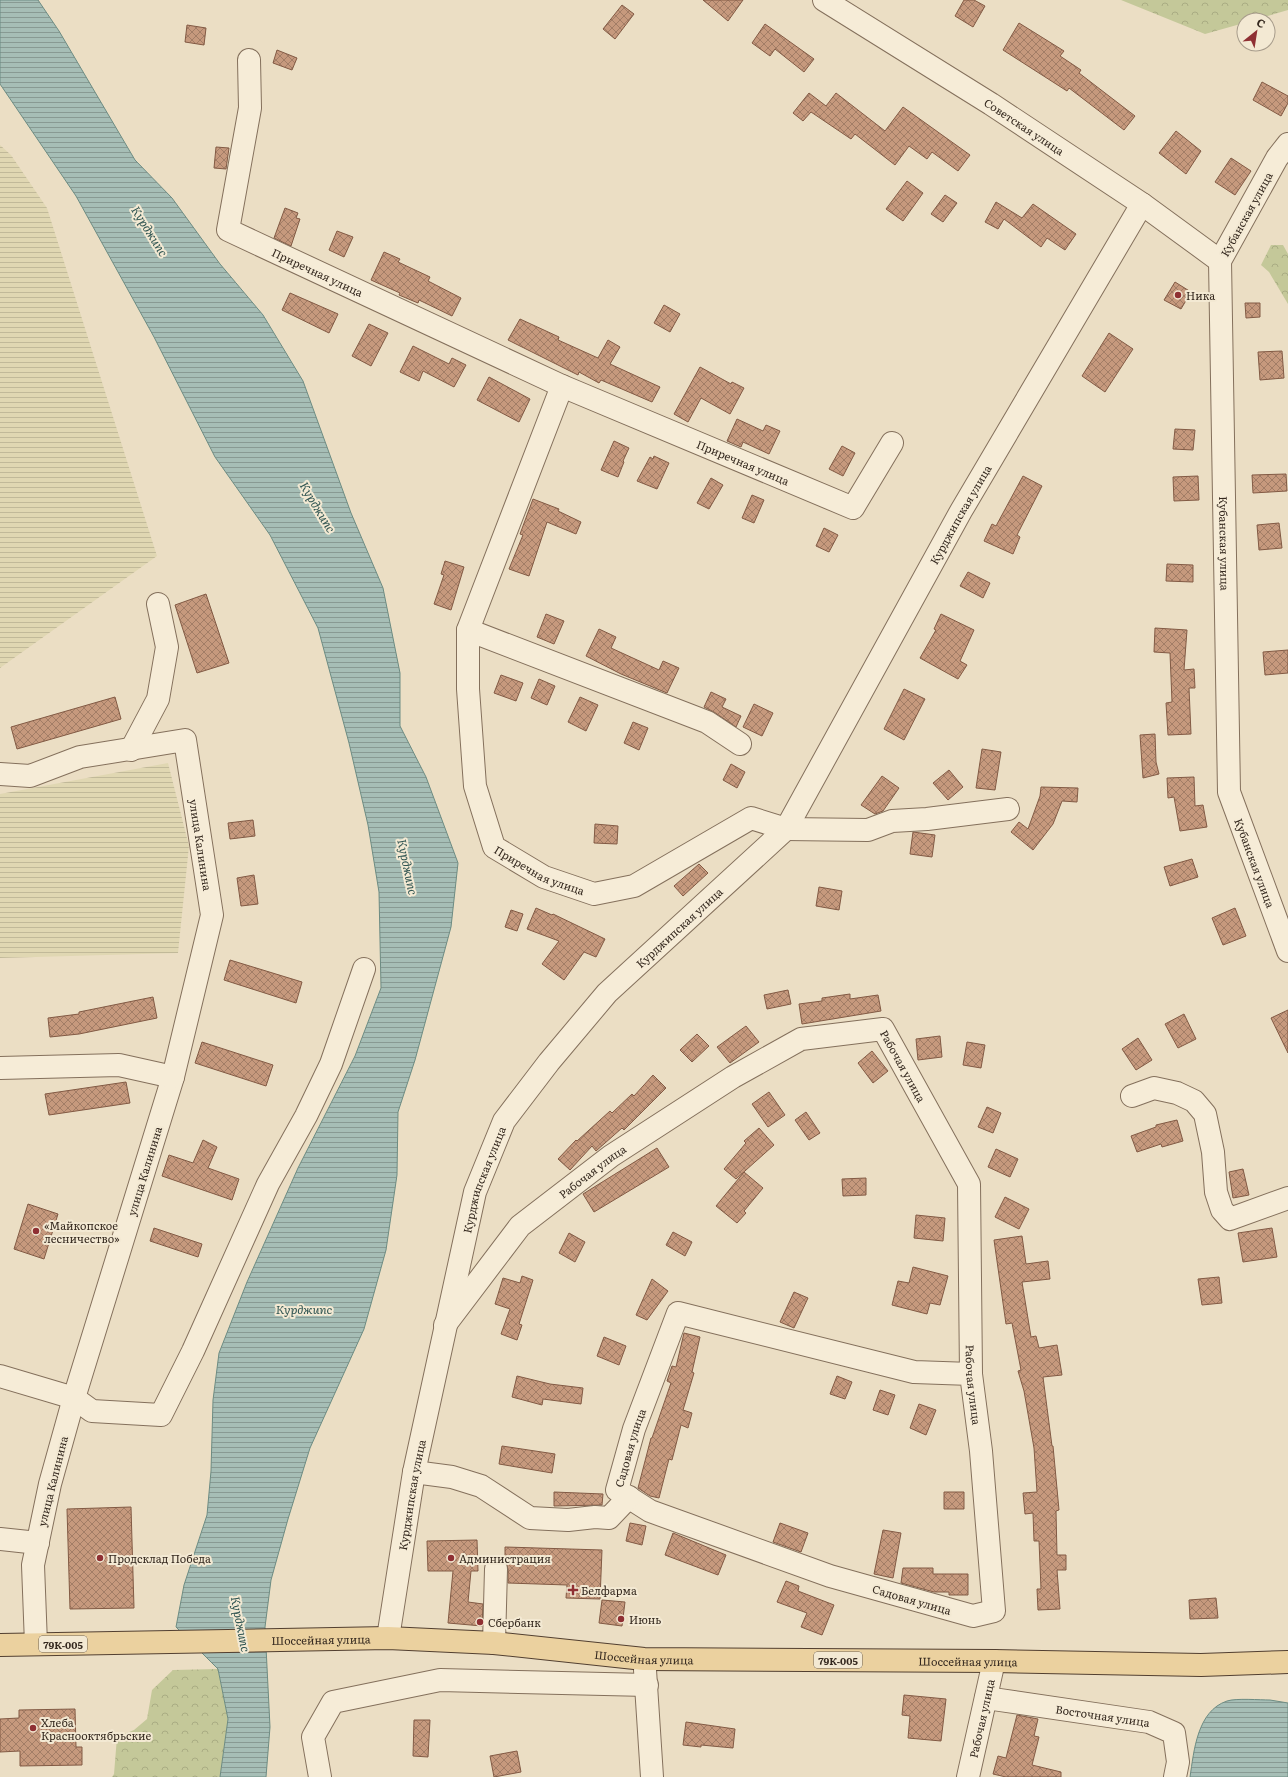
<svg xmlns="http://www.w3.org/2000/svg" width="1288" height="1777" viewBox="0 0 1288 1777" font-family="Literata,serif">
<defs>
<pattern id="farmland-rules" width="6" height="5" patternUnits="userSpaceOnUse"><rect width="6" height="5" fill="#e0d7b2"/><path d="M0 2.5h6" fill="none" stroke="#c1b999"/></pattern>
<pattern id="forest-crowns" width="20" height="18" patternUnits="userSpaceOnUse"><rect width="20" height="18" fill="#c4c899"/><path d="M2 6a3 3 0 1 1 6 0M12 15a3 3 0 1 1 6 0" fill="none" stroke="#a9ac83"/></pattern>
<pattern id="water-rules" width="6" height="5" patternUnits="userSpaceOnUse"><rect width="6" height="5" fill="#a6beb6"/><path d="M0 2.5h6" fill="none" stroke="#889a93"/></pattern>
<pattern id="building-cross-hatch" width="8" height="8" patternUnits="userSpaceOnUse"><rect width="8" height="8" fill="#c6997d"/><path d="M0 0l8 8M0 8l8-8" fill="none" stroke="#a27d66"/></pattern>
</defs>
<rect width="100%" height="100%" fill="#ebdec4"/>
<!-- farmland -->
<path fill="url(#farmland-rules)" d="M0,145L11,155L47,208L157,556L0,668Z
M168,763L189,846L178,953L0,958V794Z"/>
<!-- forest -->
<path fill="url(#forest-crowns)" d="M1121,0H1288V10L1254,20H1244V23L1205,34Z
M1271,245H1283L1288,254V304L1269,272L1261,265Z
M218,1669L228,1719L220,1777H112L114,1774L117,1737L134,1730L147,1719L152,1690L173,1670Z"/>
<!-- water -->
<path fill="url(#water-rules)" stroke="#6d8c83" d="M0,0H38L59,31L135,160L172,198L220,264L263,315L303,381L351,513L383,588L400,673V726L426,777L458,863L451,927L415,1060L398,1112L397,1175L386,1250L364,1329L310,1448L288,1519L271,1580L265,1627L270,1727L266,1777H220L228,1719L218,1669L176,1627L184,1585L207,1515L211,1471L213,1400L219,1353L247,1282L298,1168L355,1056L381,988L379,892L368,825L349,743L318,628L270,535L215,457L154,337L76,196L0,84Z
M1270,1700L1288,1703V1777H1190C1194,1751 1197,1711 1227,1701C1236,1698 1260,1700 1270,1700Z"/>
<!-- building -->
<path fill="url(#building-cross-hatch)" stroke="#825a44" d="M703,0H743L728,21Z
M964,0H974L985,6L973,27L955,16Z
M622,5L634,14L615,39L603,29Z
M1019,23L1064,51L1060,56L1081,70L1079,73L1135,116L1124,130L1069,88L1067,91L1003,50Z
M765,24L814,59L804,72L775,49L770,56L752,43Z
M187,25L206,28L204,45L185,42Z
M277,50L297,58L292,70L273,63Z
M1262,82L1288,96V103L1281,116L1253,100Z
M809,93L826,106L836,93L885,131L903,107L970,155L958,171L932,152L927,159L909,146L895,165L855,134L851,139L811,112L803,121L793,113Z
M1176,131L1201,151L1186,174L1159,153Z
M216,147L229,148L226,169L214,168Z
M1231,158L1251,171L1235,195L1215,182Z
M907,181L923,193L903,221L886,209Z
M945,195L957,203L943,222L931,214Z
M996,202L1022,218L1033,204L1076,234L1065,250L1047,238L1041,247L1004,219L998,229L985,222Z
M285,208L298,213L296,218L300,219L291,246L274,238Z
M337,231L353,237L344,257L329,250Z
M384,252L400,259L398,262L430,277L428,281L461,298L452,316L419,300L418,303L399,295L400,293L371,280Z
M1175,282L1191,292L1181,309L1164,300Z
M290,293L338,314L329,333L282,310Z
M1245,303H1260V317L1246,318Z
M664,305L680,314L670,332L654,323Z
M520,319L559,337L558,340L598,358L608,340L620,347L610,364L660,387L652,402L601,380L599,383L579,372L578,375L508,340Z
M369,324L388,333L371,366L352,356Z
M1109,333L1133,349L1105,392L1082,376Z
M413,346L449,364L452,358L466,365L454,387L423,371L419,381L400,372Z
M1282,351L1284,378L1260,380L1258,352Z
M700,367L731,384L732,382L744,388L730,414L701,398L688,422L674,414Z
M489,377L530,399L519,422L477,400Z
M737,419L763,431L766,425L780,431L769,454L743,442L741,447L727,441Z
M1175,429L1195,430L1193,450L1173,449Z
M614,441L629,448L623,461L624,462L618,477L601,470Z
M842,446L855,453L843,476L829,469Z
M654,456L669,463L657,489L637,481L650,457L653,459Z
M1286,474L1287,491L1253,493L1252,475Z
M1023,476L1042,486L1017,535L1020,537L1013,554L984,541L992,524L996,526Z
M1198,476L1199,500L1174,501L1173,477Z
M711,478L723,485L709,509L697,503Z
M752,495L764,500L754,523L742,518Z
M533,499L559,509L558,511L581,522L576,534L547,522L529,576L509,569L523,535L520,534Z
M1279,523L1282,548L1259,550L1257,525Z
M824,528L838,535L829,552L816,546Z
M445,561L464,567L451,610L434,604L444,575L441,574Z
M1167,564L1193,565V582L1166,581Z
M968,572L990,583L983,598L960,586Z
M206,594L229,663L197,673L175,605Z
M546,614L564,621L554,644L537,637Z
M941,614L974,630L960,661L967,665L958,679L920,658L936,630L934,629Z
M1155,628L1187,630L1184,670L1194,669L1195,688H1189L1191,734L1168,735L1166,703L1172,702L1170,653L1154,652Z
M599,629L616,637L611,648L659,670L663,661L679,668L667,693L621,674L586,656Z
M1288,650V673L1265,675L1263,652Z
M501,675L523,683L516,701L494,693Z
M539,679L555,686L547,705L531,698Z
M904,689L925,699L904,740L884,729Z
M711,692L726,699L722,707L741,716L736,727L714,712L704,707Z
M115,697L121,719L17,749L11,727Z
M580,697L598,705L586,731L568,722Z
M754,704L773,713L762,736L743,727Z
M633,722L648,728L639,750L624,743Z
M1155,734L1156,762L1159,774L1143,778L1140,735Z
M982,749L1001,752L995,790L976,788Z
M731,764L745,772L737,788L723,780Z
M949,770L963,787L948,800L933,783Z
M882,776L899,788L883,811L875,814L861,805Z
M1194,777L1195,806L1203,805L1207,827L1180,831L1174,797L1168,798L1167,778Z
M1041,787L1078,788L1077,802L1062,801L1053,824L1033,850L1011,832L1019,822L1028,829L1040,796Z
M253,820L255,836L230,839L228,823Z
M595,824L618,826L617,844L594,843Z
M913,832L935,835L932,857L910,854Z
M1192,859L1198,877L1170,886L1164,867Z
M699,864L708,873L683,896L674,886Z
M254,875L258,904L241,906L237,878Z
M819,887L842,891L839,910L816,906Z
M536,908L552,915L553,914L605,939L596,957L584,952L564,980L542,964L559,941L527,929Z
M1235,908L1246,936L1223,945L1212,918Z
M511,910L523,914L517,931L505,927Z
M230,960L302,982L296,1003L224,980Z
M788,990L791,1004L767,1009L764,995Z
M850,994V999L878,995L881,1011L802,1024L799,1004L822,1001V998Z
M153,997L157,1018L79,1034L50,1037L48,1018L79,1014V1012Z
M1288,1010V1053L1271,1018Z
M1184,1014L1196,1039L1178,1048L1165,1024Z
M746,1026L759,1042L730,1063L717,1047Z
M697,1034L709,1046L692,1062L680,1050Z
M940,1036L942,1057L918,1060L916,1039Z
M1138,1038L1152,1060L1136,1070L1122,1049Z
M202,1042L273,1065L266,1086L195,1063Z
M967,1042L985,1045L981,1068L963,1065Z
M872,1051L888,1071L873,1083L858,1063Z
M653,1075L666,1088L624,1130L622,1128L596,1151L592,1146L570,1170L558,1159L576,1140L577,1141L610,1111L612,1113L632,1094L634,1096Z
M126,1082L130,1103L49,1115L45,1094Z
M769,1092L785,1115L768,1127L752,1104Z
M987,1107L1001,1113L993,1133L978,1127Z
M806,1112L820,1133L809,1140L795,1120Z
M1177,1120L1183,1141L1162,1147L1161,1144L1137,1152L1131,1136L1156,1127V1125Z
M759,1128L774,1145L736,1179L724,1169L746,1143L744,1141Z
M203,1140L217,1147L208,1168L239,1179L232,1200L162,1176L169,1155L193,1163Z
M657,1148L669,1167L594,1212L583,1194Z
M996,1149L1018,1159L1010,1177L988,1167Z
M1243,1169L1249,1195L1233,1198L1229,1172Z
M744,1172L763,1188L744,1211L746,1213L737,1223L716,1206Z
M866,1178V1195L843,1196L842,1179Z
M1005,1197L1029,1209L1019,1229L995,1217Z
M28,1204L58,1214L44,1259L14,1249Z
M916,1215L945,1218L943,1241L914,1238Z
M154,1228L202,1244L198,1257L150,1241Z
M1272,1228L1277,1257L1243,1262L1238,1233Z
M673,1232L692,1242L685,1256L666,1245Z
M569,1233L585,1242L575,1262L559,1253Z
M1022,1236L1026,1264L1048,1261L1050,1279L1022,1282L1031,1337L1036,1336L1039,1348L1057,1345L1062,1375L1043,1377L1052,1446H1053L1059,1510L1056,1511L1057,1555H1066V1570H1057L1060,1609L1038,1610L1037,1589H1041L1039,1541H1034L1033,1513L1025,1514L1023,1493L1037,1492L1034,1448L1024,1391L1018,1371L1021,1370L1012,1323L1006,1324L994,1240Z
M913,1267L948,1276L940,1305L930,1303L927,1314L892,1305L898,1281L909,1283Z
M522,1276L533,1280L519,1324L522,1325L517,1340L501,1334L510,1309L495,1304L503,1278L520,1283Z
M1219,1277L1222,1303L1202,1305L1198,1279Z
M652,1279L668,1291L647,1320L636,1315Z
M794,1292L808,1298L794,1328L780,1322Z
M684,1333L700,1337L692,1372L694,1373L683,1410L692,1413L688,1428L681,1425L672,1460L669,1459L659,1498L650,1496L638,1488L651,1438H652L671,1383L667,1381L672,1366L676,1367Z
M604,1337L626,1346L619,1365L597,1356Z
M517,1376L550,1384L583,1388L581,1404L543,1399L542,1405L512,1397Z
M837,1376L852,1382L845,1399L830,1394Z
M880,1390L895,1395L888,1415L873,1410Z
M919,1404L936,1410L926,1435L910,1428Z
M502,1446L555,1454L552,1473L499,1464Z
M554,1492L603,1494L602,1505L554,1506Z
M944,1492H964V1509H944Z
M131,1507L134,1608L70,1609L67,1509Z
M630,1523L646,1526L642,1545L626,1541Z
M780,1523L808,1533L801,1552L773,1542Z
M883,1530L901,1533L893,1578L874,1574Z
M673,1533L726,1555L718,1575L665,1555Z
M477,1540L478,1571H471L468,1602L483,1604L482,1626L448,1623L453,1571H428L427,1541Z
M505,1547L602,1550L600,1599L566,1598L567,1585L508,1583V1569L505,1561Z
M903,1568H933V1574H968V1595H949V1592H934L901,1583Z
M786,1581L799,1586L798,1591L834,1605L822,1635L801,1627L807,1613L777,1602Z
M1216,1598L1218,1618L1190,1619L1189,1600Z
M602,1600L625,1602L622,1626L599,1623Z
M904,1695L946,1699L941,1741L908,1738L910,1716L902,1715Z
M75,1709L76,1747H82V1765L20,1766V1751L0,1752V1719L19,1718V1710Z
M1017,1715L1038,1719L1034,1736L1039,1737L1032,1765L1061,1772V1777H1006L993,1774L998,1756L1006,1758Z
M414,1720H430L428,1757L413,1756Z
M686,1722L735,1729L733,1748L701,1745V1747L683,1745Z
M517,1751L521,1772L494,1777L490,1756Z"/>
<g fill="none" stroke-linecap="round" stroke-linejoin="round">
<!-- minor casing -->
<g stroke="#84705c" stroke-width="24">
<g id="minor">
<path id="s1" d="M824,0L991,104L1142,204L1220,261"/>
<path id="s2" d="M249,60L250,108L228,230L562,386L853,508L892,443"/>
<path id="s3" d="M1288,144L1277,158L1220,261L1229,792L1288,951"/>
<path id="s4" d="M562,386L468,630V689L475,786L494,847L544,877L594,894L634,886L751,818L786,829L868,830L892,821L927,819L1008,809"/>
<path d="M468,630L707,722L740,744"/>
<path d="M131,750L158,699L167,647L158,604"/>
<path id="s5" d="M0,774L30,776L80,757L185,740L212,915L173,1077L74,1398L50,1484L33,1565L36,1644"/>
<path d="M0,1068L119,1065L173,1077"/>
<path d="M1132,1096L1154,1088L1177,1093L1194,1101L1205,1114L1213,1152L1216,1192L1222,1210L1230,1219L1288,1198"/>
<path id="s6" d="M445,1325L520,1226L611,1156L733,1077L801,1039L883,1029L969,1184L971,1374L981,1451L994,1611L973,1616L830,1576L650,1511L617,1490L634,1429L678,1313L914,1372L971,1374"/>
<path d="M0,1376L74,1398L92,1411L161,1415L193,1351L268,1184L306,1116L331,1064L364,969"/>
<path d="M414,1472L452,1477L481,1486L530,1518L568,1520L595,1517L609,1518L629,1497"/>
<path d="M0,1539L38,1543"/>
<path id="s7" d="M388,1638L414,1472L475,1192L504,1121L549,1062L607,993L786,829L961,511L1142,204"/>
<path d="M494,1643L496,1569"/>
<path d="M645,1670L652,1777"/>
<path id="s8" d="M986,1698L1149,1722L1174,1733L1178,1762L1175,1777"/>
<path d="M320,1777L313,1737L333,1702L440,1680L647,1685"/>
<path id="s9" d="M968,1777L994,1661"/>
</g>
</g>
<!-- major casing -->
<g stroke="#523f30" stroke-width="24">
<g id="major">
<path id="s10" d="M0,1645L388,1638L494,1643L644,1659L994,1661L1201,1665L1288,1662"/>
</g>
</g>
<!-- minor -->
<use href="#minor" stroke="#f6ecd7" stroke-width="22"/>
<!-- major -->
<use href="#major" stroke="#ebd19f" stroke-width="22"/>
</g>
<!-- markers -->
<g fill="#8f3033" stroke="#f3e9d3" stroke-width="1.5">
<circle cx="1178" cy="295" r="4"/>
<circle cx="36" cy="1231" r="4"/>
<circle cx="100" cy="1558" r="4"/>
<circle cx="451" cy="1558" r="4"/>
<path d="M571 1584h4v4h4v4h-4v4h-4v-4h-4v-4h4z"/>
<circle cx="621" cy="1619" r="4"/>
<circle cx="480" cy="1622" r="4"/>
<circle cx="33" cy="1728" r="4"/>
</g>
<g text-anchor="middle" dominant-baseline="central" stroke-width="4" stroke-linejoin="round" paint-order="stroke">
<!-- shield labels -->
<g fill="#f3e9d3" stroke="#6e6355" stroke-width="1">
<rect x="39" y="1636" width="48" height="16" rx="3"/>
<rect x="814" y="1652" width="48" height="16" rx="3"/>
</g>
<g font-size="10" font-weight="bold" fill="#35291f">
<text x="63" y="1644">79К-005</text>
<text x="838" y="1660">79К-005</text>
</g>
<!-- street labels -->
<g font-size="11" fill="#35291f" stroke="#f3e9d3">
<text stroke="none"><textPath href="#s1" startOffset="237">Советская улица</textPath></text>
<text transform="translate(1246 214) rotate(-61)">Кубанская улица</text>
<text stroke="none"><textPath href="#s2" startOffset="271">Приречная улица</textPath></text>
<text stroke="none"><textPath href="#s2" startOffset="737">Приречная улица</textPath></text>
<text stroke="none"><textPath href="#s7" startOffset="1298">Курджипская улица</textPath></text>
<text stroke="none"><textPath href="#s3" startOffset="418">Кубанская улица</textPath></text>
<text stroke="none"><textPath href="#s5" startOffset="296">улица Калинина</textPath></text>
<text stroke="none"><textPath href="#s3" startOffset="742">Кубанская улица</textPath></text>
<text stroke="none"><textPath href="#s4" startOffset="533">Приречная улица</textPath></text>
<text stroke="none"><textPath href="#s7" startOffset="793">Курджипская улица</textPath></text>
<text stroke="none"><textPath href="#s6" startOffset="587">Рабочая улица</textPath></text>
<text transform="translate(144 1171) rotate(-73)">улица Калинина</text>
<text stroke="none"><textPath href="#s6" startOffset="215">Рабочая улица</textPath></text>
<text stroke="none"><textPath href="#s7" startOffset="469">Курджипская улица</textPath></text>
<text stroke="none"><textPath href="#s6" startOffset="923">Рабочая улица</textPath></text>
<text stroke="none"><textPath href="#s6" startOffset="1595">Садовая улица</textPath></text>
<text transform="translate(52 1481) rotate(-76)">улица Калинина</text>
<text stroke="none"><textPath href="#s7" startOffset="145">Курджипская улица</textPath></text>
<text transform="translate(912 1599) rotate(16)">Садовая улица</text>
<text stroke="none"><textPath href="#s10" startOffset="321">Шоссейная улица</textPath></text>
<text stroke="none"><textPath href="#s10" startOffset="645">Шоссейная улица</textPath></text>
<text stroke="none"><textPath href="#s10" startOffset="969">Шоссейная улица</textPath></text>
<text stroke="none"><textPath href="#s8" startOffset="118">Восточная улица</textPath></text>
<text stroke="none"><textPath href="#s9" startOffset="60">Рабочая улица</textPath></text>
</g>
<!-- poi labels -->
<g font-size="11" fill="#35291f" stroke="#f3e9d3" text-anchor="start">
<text x="1186" y="295">Ника</text>
<text x="44" y="1225">«Майкопское<tspan x="44" dy="13">лесничество»</tspan></text>
<text x="108" y="1558">Продсклад Победа</text>
<text x="459" y="1558">Администрация</text>
<text x="581" y="1590">Белфарма</text>
<text x="629" y="1619">Июнь</text>
<text x="488" y="1622">Сбербанк</text>
<text x="41" y="1722">Хлеба<tspan x="41" dy="13">Краснооктябрьские</tspan></text>
</g>
<!-- water labels -->
<g font-size="12" font-style="italic" fill="#2f5451" stroke="#f3e9d3">
<text transform="translate(150 231) rotate(58)">Курджипс</text>
<text transform="translate(318 507) rotate(59)">Курджипс</text>
<text transform="translate(408 867) rotate(78)">Курджипс</text>
<text x="304" y="1309">Курджипс</text>
<text transform="translate(241 1624) rotate(79)">Курджипс</text>
</g>
</g>
<!-- north arrow -->
<g transform="translate(1256 32) rotate(30)"><circle r="19" fill="#f3e9d3" stroke="#a79c8b"/>
<path d="M0-3L7 15L0 10L-7 15Z" fill="#8f3033"/>
<text y="-6" font-size="11" font-weight="bold" text-anchor="middle" fill="#35291f">С</text>
</g>
</svg>
